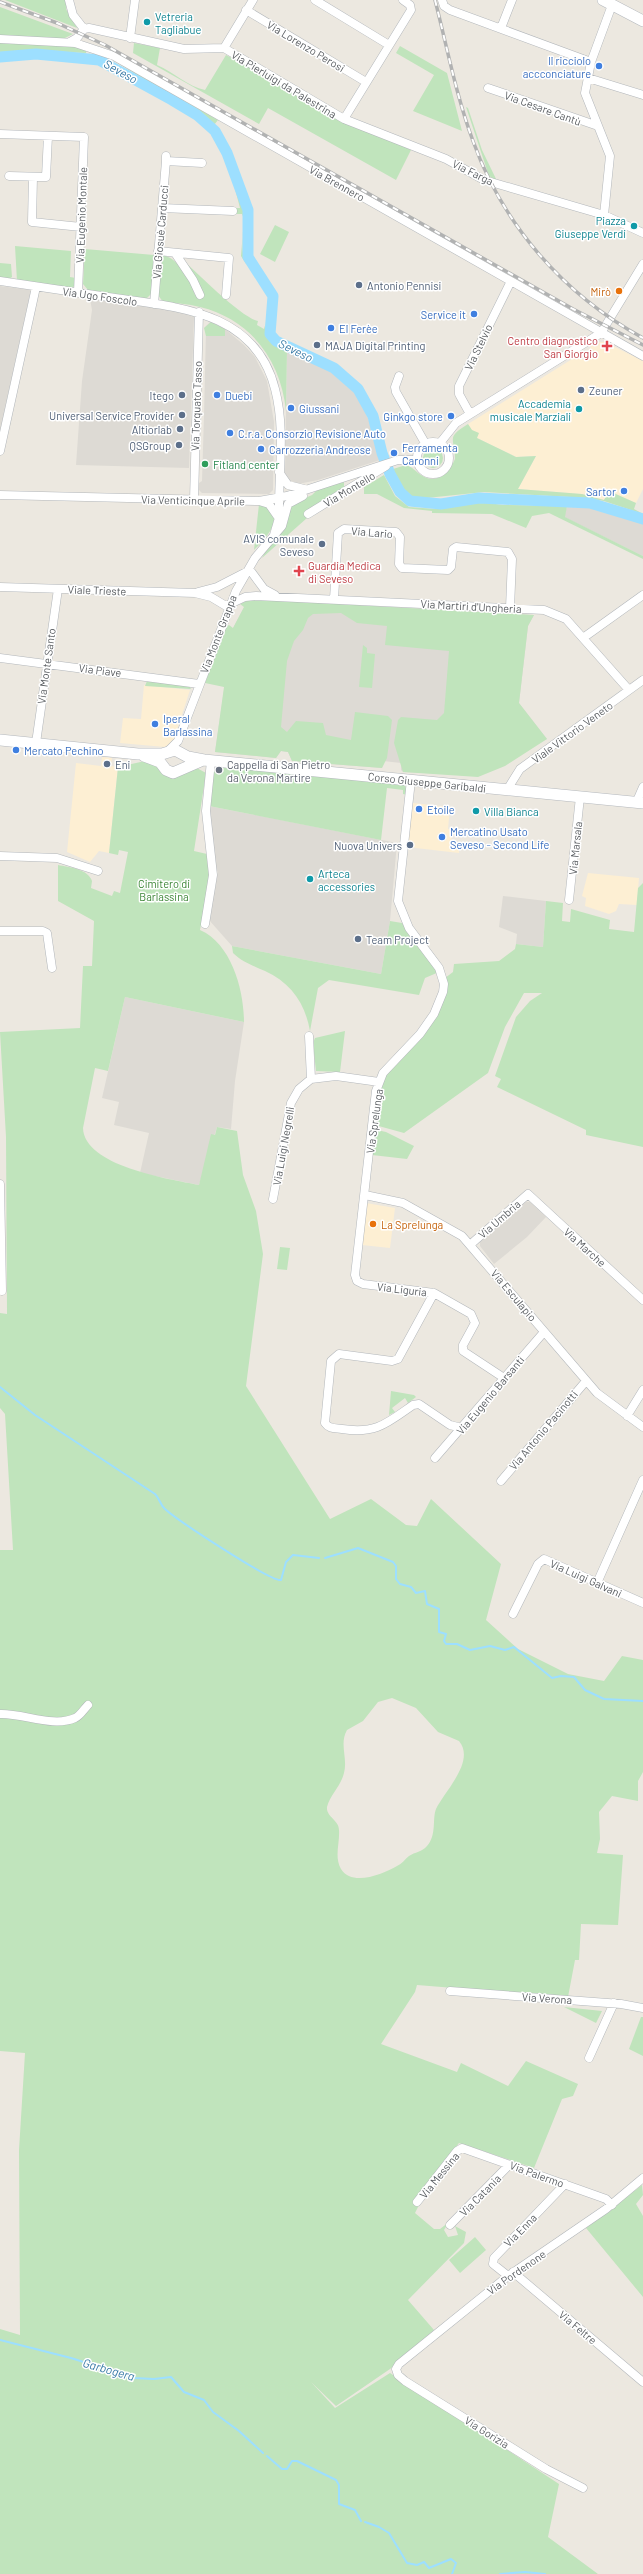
<svg xmlns="http://www.w3.org/2000/svg" width="643" height="2574" viewBox="0 0 643 2574" font-family="Barlow,sans-serif">
<rect width="100%" height="100%" fill="#ece8e0"/>
<!-- commercial -->
<path fill="#fdefd3" d="M599,342H605L643,361V489L636,503L609,491L604,500L582,494L518,489L536,456L516,457L477,438L468,424L577,356L584,360L592,344L596,346Z
M144,685L190,690L173,742L165,747L120,743L123,718L141,719Z
M102,757L112,758L111,766L118,767L109,853L99,851L90,862L67,852L76,763L101,766Z
M413,803L450,807L448,829L453,830L450,847L459,848V853L407,847Z
M588,873L639,878L637,905L619,904L616,911L609,914L585,906L586,898L582,896Z
M366,1203L395,1208L390,1248L362,1245Z"/>
<!-- industrial -->
<path fill="#dddad4" d="M0,286L31,290L0,431Z
M90,299L190,312L194,317L189,468L76,465L82,381L92,310Z
M210,322L225,329L244,345L255,357L267,381L274,422L273,490L269,494L202,493L199,490V483L202,481L204,416L206,330L204,328Z
M287,350L337,373L359,396L378,443L380,460L318,480L298,484L290,482L285,473Z
M567,506L595,507L643,524V556L564,517Z
M248,600L534,615L528,626L519,703L547,739L467,775L403,772L401,770V763L383,761L382,768L292,761L288,752L281,751L276,758L215,752L233,628Z
M209,806L397,843L390,921L381,974L232,946L209,920L218,872L216,869Z
M503,896L546,901L543,947L516,944L517,934L499,927Z
M125,997L244,1022L235,1081L231,1129L217,1127L199,1185L140,1173L149,1133L114,1125L119,1102L102,1098Z
M526,1202H530L546,1217L527,1237L494,1264L480,1246V1242Z"/>
<!-- green -->
<path fill="#c0e4bc" fill-rule="evenodd" d="M5,0H66V9L77,28Z
M0,7L73,34L63,39L0,35Z
M0,43C25,45 64,41 86,51V53L34,51L0,53Z
M134,43L160,48L157,65C174,72 188,87 205,90L226,55L411,150L396,180L268,108L259,124L133,53Z
M400,46L447,73L462,131L413,111L434,75L396,53Z
M113,60L218,120L214,125L200,114Z
M466,107L468,108L482,150L497,181L489,176Z
M233,181C256,210 233,244 248,267L241,256L244,219L242,214H235L236,208H240Z
M275,225L289,232L275,262L260,254Z
M15,246L71,251L70,277L76,278V285L70,289L17,281Z
M85,249L154,255L151,294L146,299L88,290L83,284Z
M162,255C177,257 191,279 195,295H200L182,259C196,272 242,318 258,321L257,325L264,329L266,322C262,339 272,344 287,350L286,411C281,360 250,319 200,307C188,304 175,303 163,302L158,295Z
M0,263L11,264L12,277L9,279L0,278Z
M211,322L225,329V336H206L204,328Z
M468,424L472,430L479,433L477,438L516,457L536,456L518,489L582,494L604,500L609,491L636,503L634,509L643,514L604,501L588,498L484,492L417,499L407,495L393,469L406,465C413,467 416,472 421,475C437,486 449,472 455,459C455,438 445,438 468,424Z
M423 458a10 10 0 1 1 20 0a10 10 0 1 1-20 0Z
M384,475L395,496L409,507L436,509L481,502L503,505L567,506L565,517L643,556V559L549,513L532,516L526,528L492,514L432,513V511L404,508L377,494H364V487Z
M344,482V488L304,513L307,518L262,558L287,511L296,502L312,495L318,489Z
M259,504C289,515 267,537 254,550Z
M251,599L534,615L528,626L519,703L547,739L505,766L478,777L403,772L394,743L398,720L401,717L437,720L444,713L449,651L385,645L387,626L357,623L341,613L313,614L308,618L303,630L294,641L287,661L281,727L287,732L296,721L323,723L326,735L351,740L355,712L388,716L392,720L387,758L382,768L292,761L288,752L281,751L276,758L215,752L224,687L205,683L225,627L229,625L233,628L244,607L240,604Z
M363,645L367,648V653L375,654L372,688L359,687Z
M147,681L189,686L191,689L145,686Z
M145,761L161,768L195,767L206,773L194,851L207,854L210,876L200,930C232,944 244,991 244,1022L125,997L108,1071L95,1068L83,1128C84,1166 169,1179 199,1185L211,1134L215,1135L217,1127L237,1131L243,1175L256,1211L263,1254L246,1386L330,1519L371,1499L406,1525L417,1526L431,1499L501,1564L486,1620L518,1649L568,1674L604,1681L622,1656L643,1660V1772L638,1781V1801L612,1796L599,1812L600,1839L597,1853L623,1855L618,1925L581,1924L579,1960H575L568,1997L417,1985L415,1992L381,2044L457,2072L461,2063L508,2086L526,2061L578,2084L573,2096L562,2099L534,2168L459,2143L416,2200L419,2205L415,2213L434,2229H440L449,2222L444,2230L448,2237L458,2235L455,2226L466,2232L464,2243L408,2300L434,2330L390,2369L336,2406L311,2382L335,2408L390,2373L559,2484L548,2537L598,2574H0V2329L20,2335L19,2150L25,2053L0,2051V1550H13L5,1414L0,1408V1313L7,1314L6,1137L0,1032L80,1028L83,966H92L94,921L58,901V865C69,867 88,869 92,881L91,888L112,896L114,891L120,893L128,852L119,850L118,855L109,853L118,767ZM392,1698L416,1708L438,1732L459,1741C476,1761 444,1792 436,1809C432,1819 437,1835 427,1846C422,1852 415,1852 409,1856C405,1859 402,1864 397,1866C383,1874 352,1887 341,1869C334,1857 340,1843 339,1830C339,1820 326,1817 327,1807C330,1795 341,1786 344,1773C348,1758 339,1744 347,1730L363,1721L378,1702Z
M218,766L405,784L407,795L403,794V790L387,788L381,840L209,806L213,773Z
M643,883V1147L586,1135V1130L497,1087L501,1079L495,1076L516,1017L530,1001L542,993H524L505,1027L488,1073L404,1133L375,1125L379,1094L388,1071L404,1057L437,1016L446,993L445,978L453,972L454,964L499,961L515,949L516,944L543,947L546,901L563,903L562,921L570,922L571,909L610,920L609,929L634,932L638,888Z
M390,921L402,923L439,972L425,978L419,995L329,980L318,988L310,1031C305,1003 291,983 265,971C254,966 242,962 233,953L232,946L381,974Z
M345,1031L340,1072L316,1071L313,1043L315,1038Z
M377,1130L386,1132L414,1146L407,1159L372,1155Z
M280,1247L290,1248L287,1270L277,1269Z
M391,1391L414,1395L416,1397L408,1403L405,1398L392,1408L395,1412L389,1415Z
M564,2007L602,2011L596,2023Z
M641,2017H643V2056L629,2049Z
M642,2185L643,2195L636,2204L643,2216V2297L586,2228Z
M475,2237L486,2250L460,2273L449,2260Z"/>
<g fill="none" stroke-linecap="round" stroke-linejoin="round">
<!-- stream -->
<path stroke="#9ddfff" stroke-width="2" d="M0,1387L35,1415L155,1494C160,1499 160,1505 165,1509C177,1520 271,1582 281,1580L286,1562L293,1555L319,1558
M325,1558L358,1548L393,1562L396,1566V1579L400,1584L411,1587L416,1593L425,1591L427,1604L439,1609V1632L446,1634L444,1641L446,1644H457L470,1650L490,1646L505,1650L514,1647L552,1678L561,1676L574,1677L585,1690L604,1699L643,1701
M0,2340L71,2358L134,2378L154,2379L171,2377L184,2392L204,2400L213,2412L239,2431L263,2453
M267,2456L282,2469H287L292,2461H297L336,2480L339,2485V2504L355,2510L361,2521
M365,2522L379,2527L389,2533L407,2563L417,2565L424,2562L429,2568L451,2559L456,2563L452,2574
M500,2574L525,2572L545,2574"/>
<!-- river -->
<path stroke="#9ddfff" stroke-width="11" d="M0,57L36,54L99,60L172,100L197,115L215,131L227,153L248,210V257L273,296L270,334L276,341L334,368L358,389L373,416L382,453L390,474L400,492L410,501L441,504L479,498L590,503L643,519"/>
<!-- street casing -->
<g stroke="#b3b7bb" stroke-width="9">
<path id="street" d="M69,0L73,15L84,29
M315,0L389,45
M442,0L444,6L450,10L591,62
M246,10L366,82
M501,28L512,0
M130,38L135,0
M0,39L75,43L114,56L643,356
M70,42L77,38L84,29L89,28L184,49L224,48
M224,48L344,119L446,159L484,180L604,215L643,233
M224,48L253,0
M588,78L643,95
M488,88L598,126
M344,119L411,10L410,5L403,0
M0,134L84,137L78,293
M166,156V161L202,163
M9,176L46,177L48,136
M33,177L32,222L81,227
M162,208L233,211
M604,215L610,156L585,93L591,62L612,5
M158,251L229,258L226,295
M175,253L193,280L200,295
M0,281C36,286 72,292 108,297C174,307 255,309 275,389C286,430 278,476 279,518L274,535
M154,304L166,161
M399,376L395,387L396,392L425,443
M470,414L459,394V386L511,281
M417 458a16 16 0 1 1 32 0a16 16 0 1 1-32 0Z
M440,443L456,423L601,333L643,264
M0,451L36,287
M279,472L288,485L304,489
M0,495L259,501L287,496L398,460H417
M194,500L199,312
M259,501L269,504L278,517
M308,514L386,466
M0,587L195,593L211,597L226,606L245,597L256,596L544,610L566,619L629,690
M198,592L217,587L250,570L264,589L275,595
M334,599L338,533L344,529L396,532L400,537L399,564L402,568L448,570L451,567L453,549L456,547L508,552L512,559L510,608
M583,638L643,595
M0,658L199,684
M36,743L58,589
M168,751L178,741L236,591L255,558L282,526L288,504L303,496
M411,780L398,901L409,928L439,968L444,984L443,992L434,1014L420,1034L383,1073L376,1091L374,1108L355,1275L357,1281L363,1284L434,1293L471,1314L475,1323L463,1345V1351L504,1378
M507,790L520,769L643,680
M636,803L643,787
M0,856L57,858L98,871
M569,900L580,797
M205,924L213,875L206,811L211,761
M0,931H43L47,933L52,968
M309,1036L311,1079L336,1076L379,1082
M0,1184L2,1291
M365,1195L403,1203L462,1236L597,1393L643,1427
M273,1199L291,1103L299,1089L311,1079
M471,1244L528,1194L643,1300
M434,1293L398,1359L392,1361L339,1354L331,1361L325,1423C329,1429 335,1428 342,1429C376,1434 386,1424 413,1405L419,1404L450,1425L462,1428
M627,1416L643,1390
M435,1458L544,1332
M501,1481L586,1381
M597,1583L643,1480
M513,1614L538,1564L544,1559L643,1603
M0,1714C23,1713 53,1728 75,1718C80,1716 84,1709 88,1705
M450,1991L621,2004L643,2008
M589,2058L614,2003
M417,2202L457,2151L462,2148L606,2199L612,2205
M450,2225L509,2165
M513,2272L643,2382
M508,2276L493,2264L494,2258L565,2184
M583,2488L546,2469L405,2381L398,2375L396,2369L399,2364L508,2276L606,2209L643,2178"/>
</g>
<!-- secondary casing -->
<g stroke="#b4b8bd" stroke-width="12">
<path id="secondary" d="M603,0L643,21
M0,740L138,754H162L175,750L188,757L204,760L643,803
M144,756L160,762L166,770L173,773L203,760"/>
</g>
<!-- street -->
<use href="#street" stroke="#fff" stroke-width="8"/>
<!-- secondary -->
<use href="#secondary" stroke="#fff" stroke-width="11"/>
<!-- rail casing -->
<g stroke="#b1b2b2" stroke-width="3.5">
<path id="rail" d="M435,0C447,47 456,95 473,141C503,225 564,295 643,338
M0,2L57,23L105,45L573,309L643,345"/>
</g>
<!-- rail -->
<use href="#rail" stroke="#fff" stroke-width="2" stroke-dasharray="6" stroke-linecap="butt"/>
</g>
<!-- markers -->
<g fill="#0f9aa8" stroke="#fff" stroke-width="1.5">
<circle cx="147" cy="22" r="4"/>
<circle cx="634" cy="226" r="4"/>
<circle cx="579" cy="409" r="4"/>
<circle cx="476" cy="811" r="4"/>
<circle cx="310" cy="879" r="4"/>
</g>
<g fill="#3f7fe0" stroke="#fff" stroke-width="1.5">
<circle cx="599" cy="66" r="4"/>
<circle cx="474" cy="314" r="4"/>
<circle cx="331" cy="328" r="4"/>
<circle cx="217" cy="395" r="4"/>
<circle cx="291" cy="408" r="4"/>
<circle cx="451" cy="416" r="4"/>
<circle cx="230" cy="433" r="4"/>
<circle cx="261" cy="449" r="4"/>
<circle cx="394" cy="453" r="4"/>
<circle cx="624" cy="491" r="4"/>
<circle cx="155" cy="724" r="4"/>
<circle cx="16" cy="750" r="4"/>
<circle cx="419" cy="809" r="4"/>
<circle cx="442" cy="837" r="4"/>
</g>
<g fill="#5c6f8a" stroke="#fff" stroke-width="1.5">
<circle cx="359" cy="285" r="4"/>
<circle cx="317" cy="345" r="4"/>
<circle cx="581" cy="390" r="4"/>
<circle cx="182" cy="395" r="4"/>
<circle cx="182" cy="415" r="4"/>
<circle cx="180" cy="429" r="4"/>
<circle cx="179" cy="445" r="4"/>
<circle cx="322" cy="544" r="4"/>
<circle cx="107" cy="764" r="4"/>
<circle cx="410" cy="845" r="4"/>
<circle cx="358" cy="939" r="4"/>
</g>
<g fill="#e8710a" stroke="#fff" stroke-width="1.5">
<circle cx="619" cy="291" r="4"/>
<circle cx="373" cy="1224" r="4"/>
</g>
<g fill="#e0444e" stroke="#fff" stroke-width="1.5">
<path d="M605 340h4v4h4v4h-4v4h-4v-4h-4v-4h4z"/>
<path d="M297 565h4v4h4v4h-4v4h-4v-4h-4v-4h4z"/>
</g>
<circle fill="#2e9e5b" stroke="#fff" stroke-width="1.5" cx="205" cy="464" r="4"/>
<circle fill="#6b7280" stroke="#fff" stroke-width="1.5" cx="219" cy="770" r="4"/>
<g text-anchor="middle" dominant-baseline="central" stroke-width="3" stroke-linejoin="round" paint-order="stroke">
<!-- culture labels -->
<g font-size="11" fill="#0d838f" stroke="#fff" text-anchor="start">
<text x="155" y="16">Vetreria<tspan x="155" dy="13">Tagliabue</tspan></text>
<text x="626" y="220" text-anchor="end">Piazza<tspan x="626" dy="13">Giuseppe Verdi</tspan></text>
<text x="571" y="403" text-anchor="end">Accademia<tspan x="571" dy="13">musicale Marziali</tspan></text>
<text x="484" y="811">Villa Bianca</text>
<text x="318" y="873">Arteca<tspan x="318" dy="13">accessories</tspan></text>
</g>
<!-- street labels -->
<g font-size="11" fill="#595d61" stroke="#fff">
<text transform="translate(306 46) rotate(31)">Via Lorenzo Perosi</text>
<text transform="translate(284 84) rotate(31)">Via Pierluigi da Palestrina</text>
<text transform="translate(543 108) rotate(20)">Via Cesare Cantù</text>
<text transform="translate(473 172) rotate(26)">Via Farga</text>
<text transform="translate(337 183) rotate(29)">Via Brennero</text>
<text transform="translate(81 215) rotate(-88)">Via Eugenio Montale</text>
<text transform="translate(160 232) rotate(-85)">Via Giosuè Carducci</text>
<text transform="translate(100 296) rotate(8)">Via Ugo Foscolo</text>
<text transform="translate(478 347) rotate(-64)">Via Stelvio</text>
<text transform="translate(196 406) rotate(-88)">Via Torquato Tasso</text>
<text transform="translate(349 489) rotate(-31)">Via Montello</text>
<text transform="translate(193 500) rotate(1)">Via Venticinque Aprile</text>
<text transform="translate(372 532) rotate(5)">Via Lario</text>
<text transform="translate(97 590) rotate(2)">Viale Trieste</text>
<text transform="translate(471 606) rotate(3)">Via Martiri d'Ungheria</text>
<text transform="translate(218 634) rotate(-69)">Via Monte Grappa</text>
<text transform="translate(46 666) rotate(-82)">Via Monte Santo</text>
<text transform="translate(100 670) rotate(7)">Via Piave</text>
<text transform="translate(572 732) rotate(-36)">Viale Vittorio Veneto</text>
<text transform="translate(427 782) rotate(6)">Corso Giuseppe Garibaldi</text>
<text transform="translate(575 848) rotate(-84)">Via Marsala</text>
<text transform="translate(374 1121) rotate(-82)">Via Sprelunga</text>
<text transform="translate(283 1146) rotate(-80)">Via Luigi Negrelli</text>
<text transform="translate(499 1219) rotate(-41)">Via Umbria</text>
<text transform="translate(585 1247) rotate(42)">Via Marche</text>
<text transform="translate(402 1289) rotate(7)">Via Liguria</text>
<text transform="translate(514 1295) rotate(50)">Via Esculapio</text>
<text transform="translate(490 1395) rotate(-50)">Via Eugenio Barsanti</text>
<text transform="translate(543 1430) rotate(-50)">Via Antonio Pacinotti</text>
<text transform="translate(586 1578) rotate(24)">Via Luigi Galvani</text>
<text transform="translate(547 1998) rotate(4)">Via Verona</text>
<text transform="translate(537 2174) rotate(20)">Via Palermo</text>
<text transform="translate(439 2175) rotate(-51)">Via Messina</text>
<text transform="translate(480 2195) rotate(-45)">Via Catania</text>
<text transform="translate(520 2230) rotate(-45)">Via Enna</text>
<text transform="translate(516 2272) rotate(-35)">Via Pordenone</text>
<text transform="translate(578 2327) rotate(40)">Via Feltre</text>
<text transform="translate(487 2432) rotate(32)">Via Gorizia</text>
</g>
<!-- shop labels -->
<g font-size="11" fill="#366cbe" stroke="#fff" text-anchor="start">
<text x="591" y="60" text-anchor="end">Il ricciolo<tspan x="591" dy="13">accconciature</tspan></text>
<text x="466" y="314" text-anchor="end">Service it</text>
<text x="339" y="328">El Ferèe</text>
<text x="225" y="395">Duebi</text>
<text x="299" y="408">Giussani</text>
<text x="443" y="416" text-anchor="end">Ginkgo store</text>
<text x="238" y="433">C.r.a. Consorzio Revisione Auto</text>
<text x="402" y="447">Ferramenta<tspan x="402" dy="13">Caronni</tspan></text>
<text x="269" y="449">Carrozzeria Andreose</text>
<text x="616" y="491" text-anchor="end">Sartor</text>
<text x="163" y="718">Iperal<tspan x="163" dy="13">Barlassina</tspan></text>
<text x="24" y="750">Mercato Pechino</text>
<text x="427" y="809">Etoile</text>
<text x="450" y="831">Mercatino Usato<tspan x="450" dy="13">Seveso - Second Life</tspan></text>
</g>
<!-- service labels -->
<g font-size="11" fill="#4e5e75" stroke="#fff" text-anchor="end">
<text x="367" y="285" text-anchor="start">Antonio Pennisi</text>
<text x="325" y="345" text-anchor="start">MAJA Digital Printing</text>
<text x="589" y="390" text-anchor="start">Zeuner</text>
<text x="174" y="395">Itego</text>
<text x="174" y="415">Universal Service Provider</text>
<text x="172" y="429">Altiorlab</text>
<text x="171" y="445">QSGroup</text>
<text x="314" y="538">AVIS comunale<tspan x="314" dy="13">Seveso</tspan></text>
<text x="115" y="764" text-anchor="start">Eni</text>
<text x="402" y="845">Nuova Univers</text>
<text x="366" y="939" text-anchor="start">Team Project</text>
</g>
<!-- food labels -->
<g font-size="11" fill="#c56008" stroke="#fff" text-anchor="end">
<text x="611" y="291">Mirò</text>
<text x="381" y="1224" text-anchor="start">La Sprelunga</text>
</g>
<!-- health labels -->
<g font-size="11" fill="#be3a42" stroke="#fff" text-anchor="end">
<text x="598" y="340">Centro diagnostico<tspan x="598" dy="13">San Giorgio</tspan></text>
<text x="308" y="565" text-anchor="start">Guardia Medica<tspan x="308" dy="13">di Seveso</tspan></text>
</g>
<!-- leisure labels -->
<g font-size="11" fill="#27864d" stroke="#fff" text-anchor="start">
<text x="213" y="464">Fitland center</text>
</g>
<!-- worship labels -->
<g font-size="11" fill="#5b616d" stroke="#fff" text-anchor="start">
<text x="227" y="764">Cappella di San Pietro<tspan x="227" dy="13">da Verona Martire</tspan></text>
</g>
<!-- park labels -->
<g font-size="11" fill="#3a8434" stroke="#fff">
<text x="164" y="883">Cimitero di<tspan x="164" dy="13">Barlassina</tspan></text>
</g>
<!-- water labels -->
<g font-size="12" font-style="italic" fill="#397ba7" stroke="#fff">
<text transform="translate(121 71) rotate(29)">Seveso</text>
<text transform="translate(296 350) rotate(26)">Seveso</text>
<text transform="translate(109 2369) rotate(16)">Garbogera</text>
</g>
</g>
</svg>
